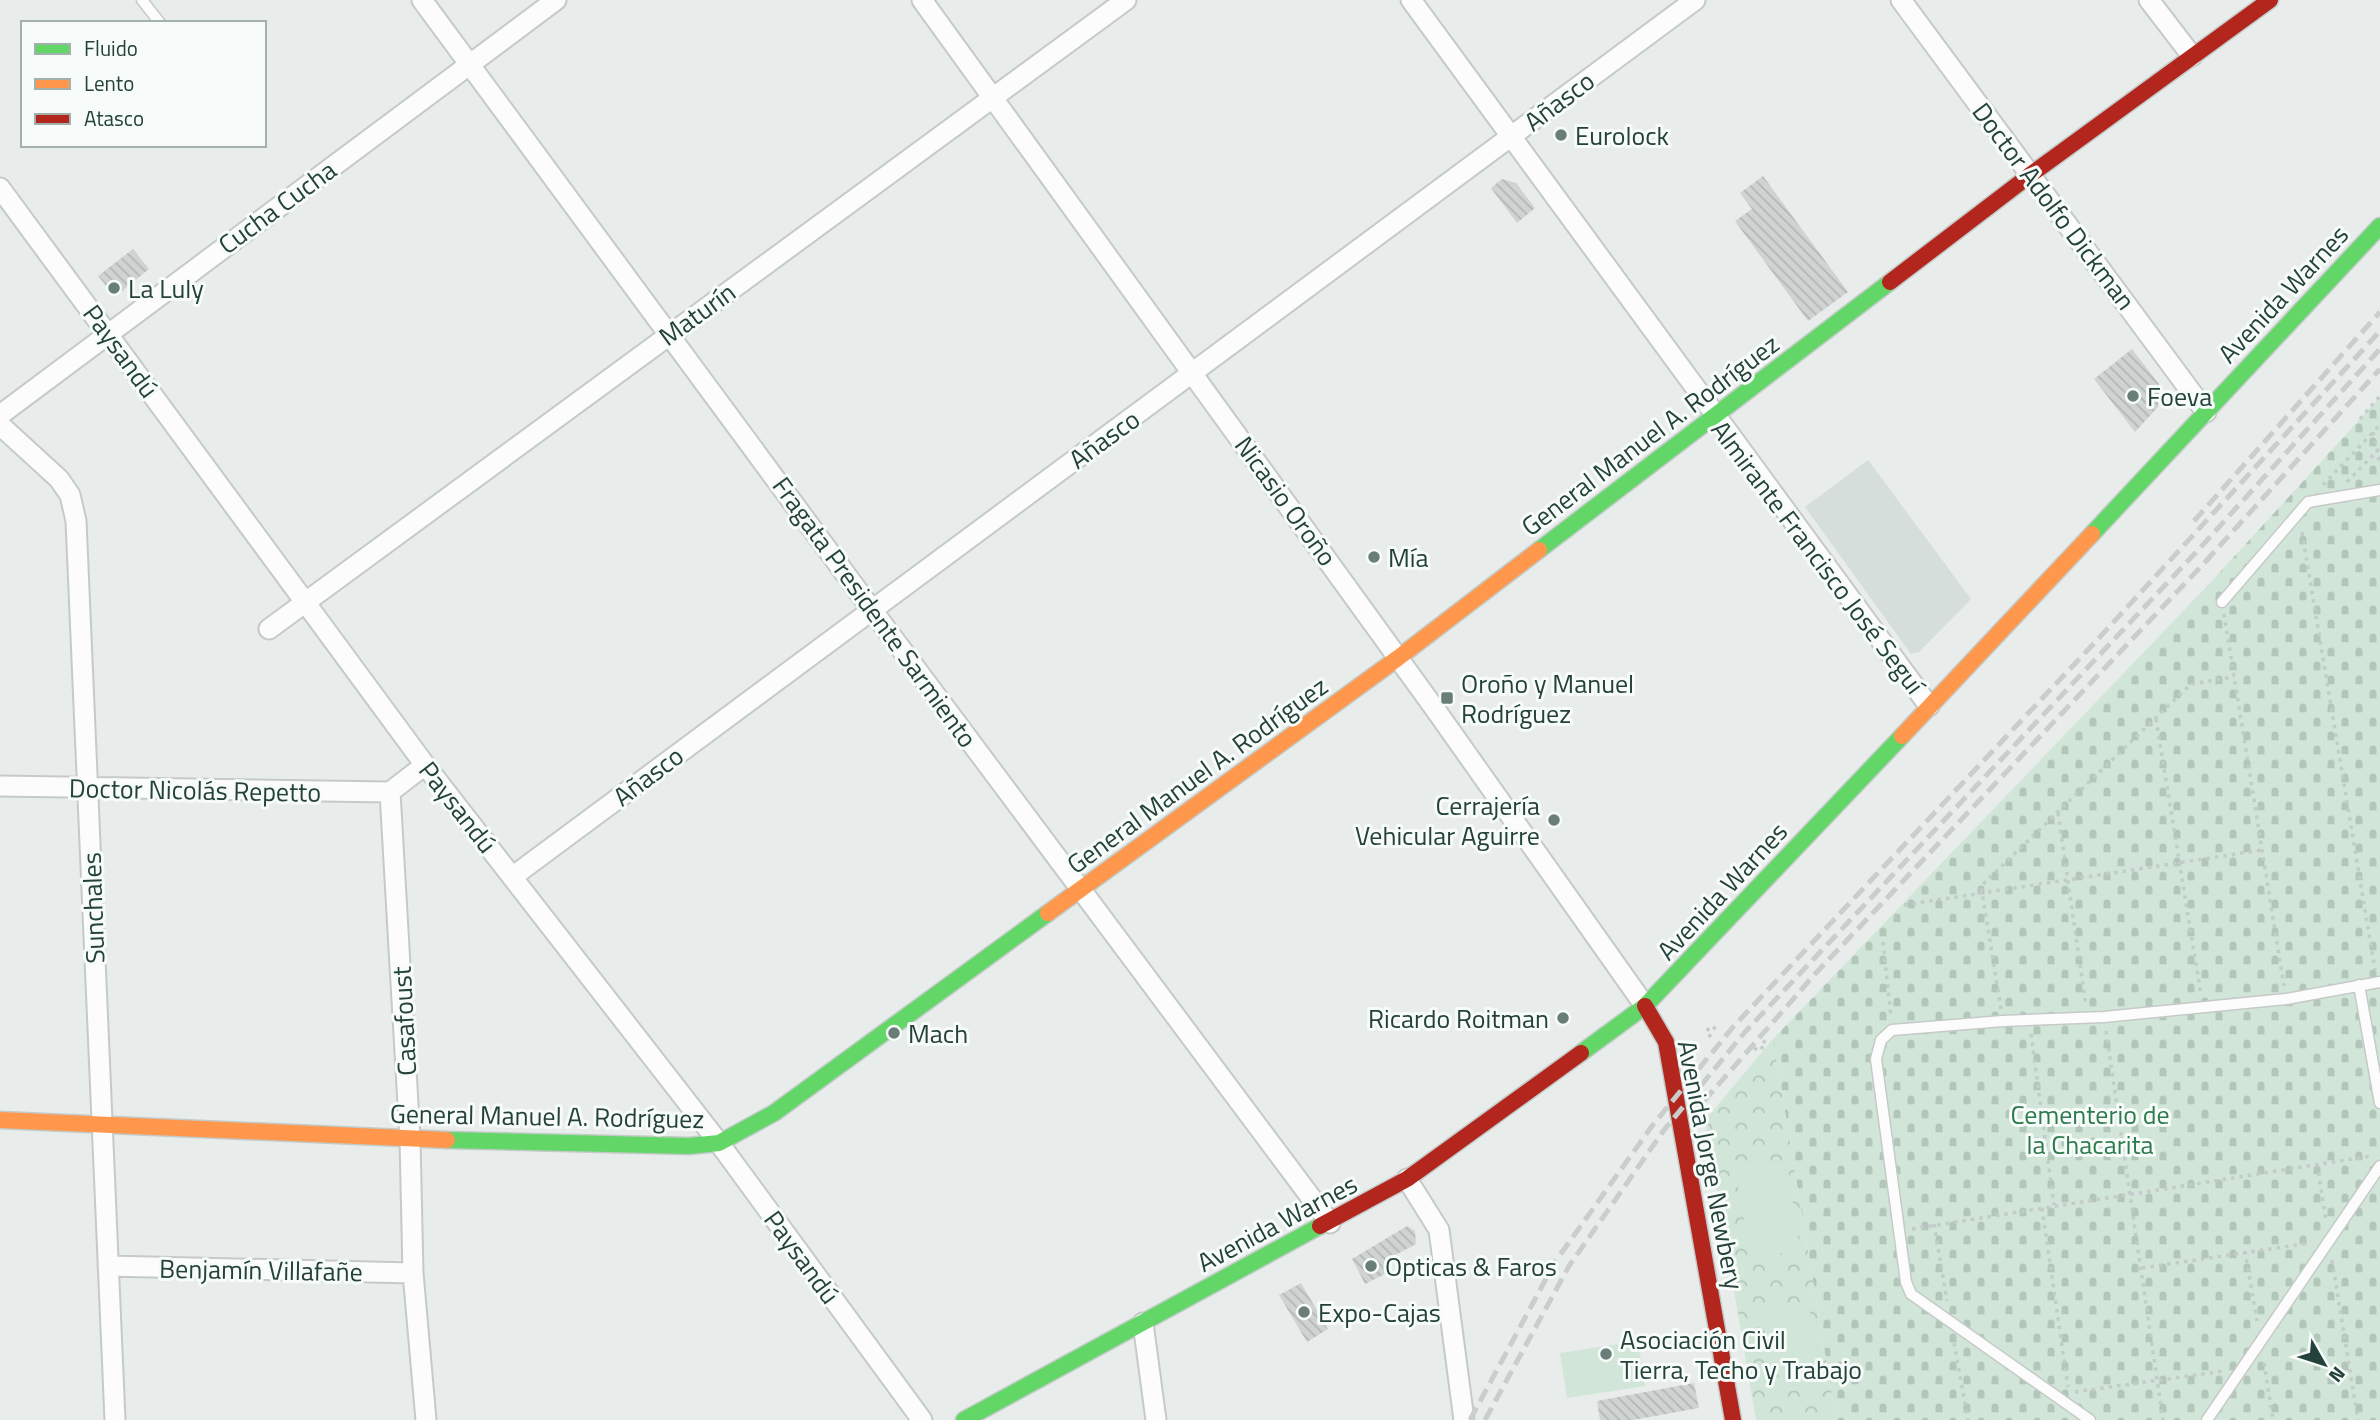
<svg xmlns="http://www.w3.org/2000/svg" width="2380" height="1420" viewBox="0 0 2380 1420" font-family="'Titillium Web',sans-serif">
<defs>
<pattern id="cemetery-stones" width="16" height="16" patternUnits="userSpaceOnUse" patternTransform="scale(1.75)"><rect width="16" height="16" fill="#d1e6d8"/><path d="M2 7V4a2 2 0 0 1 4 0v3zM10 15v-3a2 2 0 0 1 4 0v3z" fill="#b3c6ba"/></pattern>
<pattern id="park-crowns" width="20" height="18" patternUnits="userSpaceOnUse" patternTransform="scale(1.75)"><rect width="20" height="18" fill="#d1e6d8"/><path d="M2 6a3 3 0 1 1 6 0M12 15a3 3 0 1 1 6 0" fill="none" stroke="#b3c6ba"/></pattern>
<pattern id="building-back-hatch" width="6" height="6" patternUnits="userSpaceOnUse" patternTransform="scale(1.75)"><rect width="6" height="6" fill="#cfd4d2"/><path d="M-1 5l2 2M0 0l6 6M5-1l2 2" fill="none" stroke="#b2b7b5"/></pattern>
</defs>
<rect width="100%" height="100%" fill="#e8edeb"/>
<!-- built -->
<path fill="#d6dedb" d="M1868,460L1971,599L1919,652L1911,654L1805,507Z"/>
<!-- cemetery -->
<path fill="url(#cemetery-stones)" d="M2380,397V1420H1836L1773,1039L2211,582Z"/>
<!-- park -->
<path fill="url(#park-crowns)" d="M1773,1039L1836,1420H1756L1705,1120Z"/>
<!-- garden -->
<path fill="#d1e6d8" d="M1770,1161L1788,1169L1799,1242L1793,1251L1751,1260L1738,1186L1753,1167Z
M1808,1302L1824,1385L1782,1393L1766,1311Z
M1638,1341L1645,1386L1567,1398L1560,1353Z"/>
<!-- building -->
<path fill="url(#building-back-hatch)" d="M1763,176L1848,292L1808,321L1735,221L1752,209L1740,193Z
M1502,179L1516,183L1535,208L1517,223L1491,188Z
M133,249L149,269L122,291L108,288L98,276Z
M2132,349L2159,384L2158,407L2135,432L2094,379Z
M1407,1226L1415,1231L1416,1244L1386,1260L1387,1273L1365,1284L1352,1259Z
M1301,1283L1328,1329L1307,1342L1279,1295Z
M1694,1383L1699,1408L1633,1420H1600L1597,1401Z"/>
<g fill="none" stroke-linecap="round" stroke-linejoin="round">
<!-- lane casing -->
<g stroke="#c5cac8" stroke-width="13">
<path id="lane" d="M142,0L160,23
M2222,602L2308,502L2380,490
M2359,985L2380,1103
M2090,1420L1911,1294L1906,1282L1876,1059L1881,1040L1892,1030L2003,1021L2104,1017L2286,999L2380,982
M2207,1420L2380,1166"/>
</g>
<!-- street casing -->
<g stroke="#c5cac8" stroke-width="23">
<path id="street" d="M422,0L872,610L1330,1223
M922,0L1435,709L1645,1006
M1411,0L1929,706
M1901,0L2206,412
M2149,0L2192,56
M0,188L425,765L719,1143L922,1420
M0,415L556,0
M0,425L59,479L70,495L76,521L115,1420
M269,629L1126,0
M0,786L390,792
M390,792L410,1139L413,1273L426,1420
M390,792L425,765
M512,877L1695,0
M1407,1179L1439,1230L1464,1420
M108,1266L413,1273
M1143,1323L1156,1420"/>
</g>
<!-- fast casing -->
<g stroke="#c3cbc8" stroke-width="19">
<path id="fast" d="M2092,534L2380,226
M1539,550L1890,282
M1581,1053L1645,1006L1902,736
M447,1140L689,1146L719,1143L774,1113L1048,913
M964,1420L1320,1226"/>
</g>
<!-- slow casing -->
<g stroke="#c3cbc8" stroke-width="19">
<path id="slow" d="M1902,736L2092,534
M1048,913L1398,658L1539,550
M0,1120L447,1140"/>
</g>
<!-- jam casing -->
<g stroke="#c3cbc8" stroke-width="19">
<path id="jam" d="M1890,282L2030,175L2270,0
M1645,1006L1666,1042L1733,1420
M1320,1226L1407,1179L1581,1053"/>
</g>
<!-- path -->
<path stroke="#c3ccca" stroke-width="3.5" stroke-dasharray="3.5 5" stroke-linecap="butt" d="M2360,419L2380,396
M2373,432L2380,464
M2347,482L2380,448
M2323,485L2380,425
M2302,532L2375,970
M2224,614L2284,986
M2156,719L2201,995
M2058,813L2086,1006
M1904,905L2262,850
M1883,942L1891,1017
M2001,1009L1981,886L2191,684L2234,677
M2106,1031L2163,1420
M2031,1034L2054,1205
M1711,1037L1706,1032L1711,1026L1718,1030
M1754,1048L1759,1051L1766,1043L1762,1040
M2317,1164L2326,1221
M2042,1208L2068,1387
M1934,1224L1947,1301
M1912,1229L2371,1156
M2245,1251L2257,1321
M2332,1260L2358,1420
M2142,1268L2310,1243
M1954,1343L1968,1420
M2264,1363L2273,1420
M2075,1392L2224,1371"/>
<!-- lane -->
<use href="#lane" stroke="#fcfcfc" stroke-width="10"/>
<!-- street -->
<use href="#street" stroke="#fcfcfc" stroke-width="19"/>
<!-- fast -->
<use href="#fast" stroke="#63d668" stroke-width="16"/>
<!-- slow -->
<use href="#slow" stroke="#ff974d" stroke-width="16"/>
<!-- jam -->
<use href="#jam" stroke="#b3261e" stroke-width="16"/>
<!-- rail -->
<path stroke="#c9cdcc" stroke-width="5" stroke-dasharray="14 7" stroke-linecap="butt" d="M2194,521L2380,312
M2205,562L2380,369
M1690,1117L1815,974L2210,557
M1470,1420L1555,1262L1652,1126L1733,1027L2099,638L2380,331
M1485,1420L1569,1266L1664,1130L1745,1032L2200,548L2380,349"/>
</g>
<!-- markers -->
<g fill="#697e78" stroke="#f7fbf9" stroke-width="2.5">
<circle cx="1561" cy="135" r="7"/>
<circle cx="114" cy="288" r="7"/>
<circle cx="2133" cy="396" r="7"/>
<circle cx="1374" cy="557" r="7"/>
<rect x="1440" y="691" width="14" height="14" rx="3.5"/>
<circle cx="1554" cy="820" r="7"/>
<circle cx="1563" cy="1018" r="7"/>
<circle cx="894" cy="1033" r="7"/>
<circle cx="1371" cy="1266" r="7"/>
<circle cx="1304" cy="1312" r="7"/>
<circle cx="1606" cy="1354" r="7"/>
</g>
<g text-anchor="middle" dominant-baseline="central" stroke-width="6" stroke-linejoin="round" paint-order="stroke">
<!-- street labels -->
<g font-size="26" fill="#24423a" stroke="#f7fbf9">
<text transform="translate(1559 101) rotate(-37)">Añasco</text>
<text transform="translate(2054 206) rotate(53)">Doctor Adolfo Dickman</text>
<text transform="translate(277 207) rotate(-36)">Cucha Cucha</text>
<text transform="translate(2283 294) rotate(-47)">Avenida Warnes</text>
<text transform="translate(697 314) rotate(-36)">Maturín</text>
<text transform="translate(121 351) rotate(54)">Paysandú</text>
<text transform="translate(1650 435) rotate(-37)">General Manuel A. Rodríguez</text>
<text transform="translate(1104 439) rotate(-36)">Añasco</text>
<text transform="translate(1286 501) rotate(54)">Nicasio Oroño</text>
<text transform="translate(1818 557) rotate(53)">Almirante Francisco José Seguí</text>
<text transform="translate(875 612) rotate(54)">Fragata Presidente Sarmiento</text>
<text transform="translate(1197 775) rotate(-36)">General Manuel A. Rodríguez</text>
<text transform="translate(648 776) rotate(-37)">Añasco</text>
<text transform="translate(195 790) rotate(1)">Doctor Nicolás Repetto</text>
<text transform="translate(458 807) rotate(52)">Paysandú</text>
<text transform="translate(1722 891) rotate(-47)">Avenida Warnes</text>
<text transform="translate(93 908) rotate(-92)">Sunchales</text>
<text transform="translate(404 1021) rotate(-93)">Casafoust</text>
<text transform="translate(547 1116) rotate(1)">General Manuel A. Rodríguez</text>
<text transform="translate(1711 1165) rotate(79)">Avenida Jorge Newbery</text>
<text transform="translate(1277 1223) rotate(-28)">Avenida Warnes</text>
<text transform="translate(802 1257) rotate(54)">Paysandú</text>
<text transform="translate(261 1270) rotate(1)">Benjamín Villafañe</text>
</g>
<!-- poi labels -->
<g font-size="26" fill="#24423a" stroke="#f7fbf9" text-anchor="start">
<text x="1575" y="135">Eurolock</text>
<text x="128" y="288">La Luly</text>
<text x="2147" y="396">Foeva</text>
<text x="1388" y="557">Mía</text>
<text x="1461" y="683">Oroño y Manuel<tspan x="1461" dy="30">Rodríguez</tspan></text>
<text x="1540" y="805" text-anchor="end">Cerrajería<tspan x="1540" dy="30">Vehicular Aguirre</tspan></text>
<text x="1549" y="1018" text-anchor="end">Ricardo Roitman</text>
<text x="908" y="1033">Mach</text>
<text x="1385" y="1266">Opticas &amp; Faros</text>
<text x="1318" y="1312">Expo-Cajas</text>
<text x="1620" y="1339">Asociación Civil<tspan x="1620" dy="30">Tierra, Techo y Trabajo</tspan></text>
</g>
<!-- park labels -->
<g font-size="26" fill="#2d7a4b" stroke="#f7fbf9">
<text x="2090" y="1114">Cementerio de<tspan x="2090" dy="30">la Chacarita</tspan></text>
</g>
</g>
<!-- legend -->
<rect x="21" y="21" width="245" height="126" fill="#f7fbf9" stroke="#a3b1ad" stroke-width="2"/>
<rect x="35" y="44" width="35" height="10" fill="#63d668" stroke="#a3b1ad" stroke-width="2"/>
<text x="84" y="56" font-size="21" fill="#24423a">Fluido</text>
<rect x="35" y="79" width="35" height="10" fill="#ff974d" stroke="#a3b1ad" stroke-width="2"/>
<text x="84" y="91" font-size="21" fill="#24423a">Lento</text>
<rect x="35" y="114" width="35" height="10" fill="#b3261e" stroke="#a3b1ad" stroke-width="2"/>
<text x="84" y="126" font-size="21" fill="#24423a">Atasco</text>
<!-- north arrow -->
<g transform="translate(2324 1364) rotate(129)" stroke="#f7fbf9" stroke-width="5" paint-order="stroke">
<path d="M0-5L12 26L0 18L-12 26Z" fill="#24423a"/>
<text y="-10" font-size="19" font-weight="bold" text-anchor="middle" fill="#24423a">N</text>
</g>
</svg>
